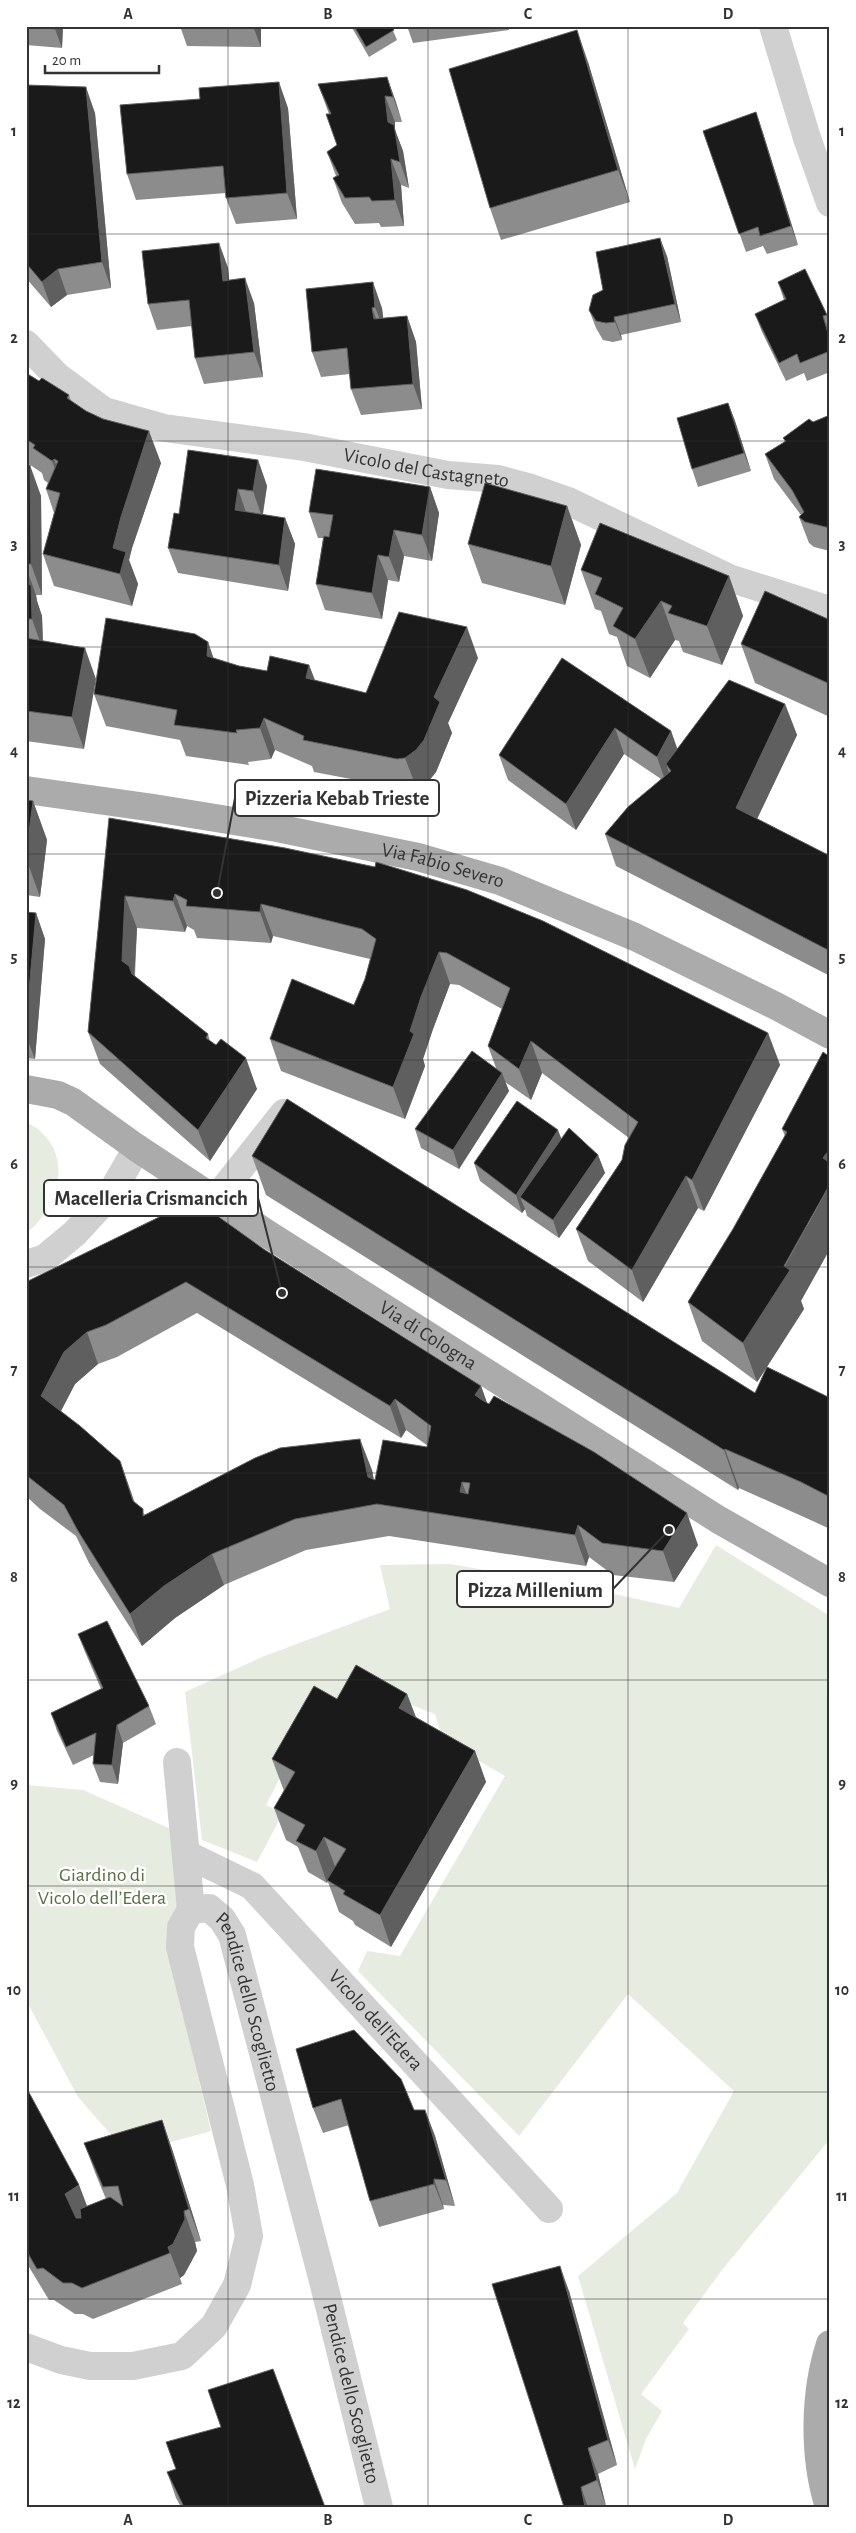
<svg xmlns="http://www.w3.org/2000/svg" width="856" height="2533" viewBox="0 0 856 2533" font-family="'Alegreya Sans',sans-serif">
<rect width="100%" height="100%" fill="#fff"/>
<!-- green -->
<path fill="#e6ecdf" d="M26,1122C31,1125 38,1128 42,1133C73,1161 56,1212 26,1233Z
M716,1545L830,1616V2139L722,2270L683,2323L689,2329L641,2394L662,2411L646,2439L635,2469L578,2276L677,2193L734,2091L628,1994L519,2136L358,1971L367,1951L400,1956L505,1776L443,1740L435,1714L359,1685L339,1706L322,1696L266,1805L283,1813L257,1862L202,1840L185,1692L262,1657L390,1609L380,1565L449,1564L562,1583L679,1608Z
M26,1785L83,1790L171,1829L181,1904L167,1929L169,1954L211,2131L128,2154L78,2097L26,2000Z"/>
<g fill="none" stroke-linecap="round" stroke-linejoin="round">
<!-- minor -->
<g stroke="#d0d0d0" stroke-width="28">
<path d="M773,26L807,138L830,203"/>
<path id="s1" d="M26,344L57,376L104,411L164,428L304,447L448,475L498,479L528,487L568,501L729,578L830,610"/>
<path d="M215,1200L284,1113"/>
<path d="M26,1264L45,1258L75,1233L110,1195L137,1148"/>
<path d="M177,1762L191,1910"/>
<path id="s2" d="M186,1854L252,1886L549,2209"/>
<path id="s3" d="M26,2347L61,2360L90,2366H133L182,2356L214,2326L237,2285L249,2236L240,2185L180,1947L181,1927L191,1910L209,1908L222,1919L232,1935L323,2281L379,2507"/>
</g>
<!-- major -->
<g stroke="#ababab" stroke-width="28">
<path id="s4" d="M26,790L154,808L277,828L418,857L500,881L635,937L776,1006L830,1035"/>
<path id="s5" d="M26,1089L58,1095L73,1102L137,1148L266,1233L719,1520L830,1583"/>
<path d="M829,2507C813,2457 814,2393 830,2344"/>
</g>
</g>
<!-- wall -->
<path fill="#8c8c8c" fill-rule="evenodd" d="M26,26H63L62,48L26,45Z
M180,26H261V47L187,46Z
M351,26H391L397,40L369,57Z
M407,26H509V30L413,43Z
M588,62L630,202L501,240L490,208Z
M387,77L402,122H395V130L403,151L409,188L401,185L404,226L381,227L379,223L355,224L342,203L333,178L336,176L327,152L337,145L329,114L318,84Z
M200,99L288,108L297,219L236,224L226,198V193L136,200L127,174Z
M26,101L95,113L111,288L67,295L51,307L26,278Z
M762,130L798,245L767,254L763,246L746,252L703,131Z
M219,243L228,268L229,280L254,303L263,377L204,384L195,358L192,326L157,330L148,304Z
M667,256L681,322L621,335L622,340L613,342L603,340L596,328L589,310Z
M778,282L827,315L830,324V372L807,381L804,373L786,381L762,332L755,314L784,300Z
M306,289L382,308L383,319L407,316L416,342L422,409L361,415L351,389L350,374L321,377L312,352Z
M26,373L39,381L69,395L71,401L161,463L132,548L129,560L138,584L132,606L54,586L43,554L54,513L46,489L48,483L44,480L42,473L26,462Z
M728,403L735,421L751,471L698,487L692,469Z
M830,415V551L814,547L809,543L799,517L801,515L774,479L765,454L785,442L783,438L813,422Z
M258,460L267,486L263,515L285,518L295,544L288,591L178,573L168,548L179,514Z
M26,465L41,496L42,595H36L37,601L42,616L43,641L85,648L84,749L26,741Z
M430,487L439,513L432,561L404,556L399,582L388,580L382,619L325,610L316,584L323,538H318L309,512Z
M567,506L581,545L565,605L482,583L468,544Z
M581,570L729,576L743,616L722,665L683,652L679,641L675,640L650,678L627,666L617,637L609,634L601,611L595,609Z
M830,620V717L755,683L741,644Z
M208,642L213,658L239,666L267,671L309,665L315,680L366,693L478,658L448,723L452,733L436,772L428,782L417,789L409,790L314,772L312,766L275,750L271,759L248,762L249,765L186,756L180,740L106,726L94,694Z
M562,658L671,731L677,750L785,704L797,735L757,819L830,856V976L616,866L605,834L661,779L624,754L576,830L508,780L499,755Z
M26,800L33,801L47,840L40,897L26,895Z
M109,818L768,1033L780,1065L704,1211L698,1208L643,1302L588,1261L576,1229L622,1160L629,1138L542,1073L531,1100L505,1082L509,1091L459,1169L421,1148L415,1129L496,1068L488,1046L502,1009L459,985L450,984L433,1029L423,1059L425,1066L405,1119L281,1071L270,1039L354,1005L365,979L370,959L273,936L271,943L197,938L194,930L187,926L185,932L137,928L135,976L208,1034L210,1041L257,1089L210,1161L100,1064L88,1032Z
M26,912L36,913L45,939L35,1059L26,1058Z
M823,1052L801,1301L804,1309L767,1367L830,1398V1529L815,1522L739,1488L738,1490L266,1195L252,1156L755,1393L766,1369L757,1382L702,1341L688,1302L733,1229L785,1136L782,1129Z
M561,1139L598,1155L605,1173L559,1238L527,1216L525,1209L522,1213L480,1181L474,1163Z
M265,1250L481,1386L487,1403L698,1545L674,1582L613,1575L589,1557L586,1566L389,1536L306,1550L224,1585L175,1618L142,1646L89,1563L76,1536L40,1509L26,1496V1282ZM197,1313L401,1438L406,1430L428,1446L427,1447L375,1480H374L372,1470L145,1515L61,1411L75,1384L98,1364L117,1357Z
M78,1634L149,1706L156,1724L123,1743L118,1784L100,1782L93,1764L94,1755L73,1765L57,1731L51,1713L101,1689L85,1652Z
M407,1694L416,1717L475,1751L486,1782L391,1947L355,1925L353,1921L339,1912L328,1882L327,1883L308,1872L298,1847L286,1840L274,1808L284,1791L272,1759L337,1699Z
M296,2049L414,2110H425L435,2136L455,2206L443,2205L444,2209L379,2227L370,2201L349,2125L323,2133L313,2108Z
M26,2087L79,2185L87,2206L106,2199L96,2175L84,2143L162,2120L173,2152L201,2241L195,2242L197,2251L184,2275L180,2278L182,2284L93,2319L83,2314H75L54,2300H49L26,2262Z
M569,2291L617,2465L598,2474L606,2506L605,2507H564Z
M167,2472L325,2507H181L176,2498Z"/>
<!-- shaded-wall -->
<path fill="#5f5f5f" d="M55,26H63L62,48L55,29Z
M253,26H261V47Z
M577,30L588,62L630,202L618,170Z
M387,77L396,102L402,122L393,97Z
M279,82L288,108L297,219L287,193Z
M86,87L95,113L111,288L102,262Z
M385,96L395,122V130L403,151L409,188L400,162L388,122Z
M756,112L762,130L798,245L791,226Z
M391,159L401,185L404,226L395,200Z
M660,238L667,256L681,322L675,304Z
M219,243L228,268L232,306L223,281Z
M58,269L67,295L51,307L42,282Z
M245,278L254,303L263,377L254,352Z
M373,282L382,308L385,333L375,307Z
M372,308L382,334L374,319Z
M407,316L416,342L422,409L413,384Z
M823,316L830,335V340Z
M614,317L621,335L622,340L615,322Z
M728,403L735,421L751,471L744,453Z
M149,431L161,463L132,548L129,560L138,584L132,606L120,574L113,548L121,517Z
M54,459L65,490L64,493L52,461Z
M258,460L267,486L262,517L253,491Z
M30,465L41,496L42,595L31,564Z
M430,487L439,513L432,561L422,535Z
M238,489L247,515L235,510Z
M567,506L581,545L565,605L551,566Z
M285,518L295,544L288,591L279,565Z
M394,530L404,556L399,582L389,557Z
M378,555L388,580L382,619L372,593Z
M26,567L36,595L37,601L42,616L43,650L32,619L26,586Z
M729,576L743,616L722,665L707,626Z
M661,601L675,640L650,678L635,639Z
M467,627L478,658L448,723L452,733L436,772L428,782L417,789L405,758Z
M208,642L219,674L207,656Z
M85,648L96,679L84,749L72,717Z
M309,665L321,697L306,678Z
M785,704L797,735L747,840L736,808Z
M264,718L275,750L271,759L260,728Z
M615,728L624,754L576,830L566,804Z
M671,731L680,756L666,764L670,775L666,783L657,757Z
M33,801L47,840L40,897L26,858Z
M175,894L187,926L185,932L173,901Z
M125,896L137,928L134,979L122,961Z
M261,904L273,936L271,943L260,912Z
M36,913L45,939L35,1059L26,1036V1024Z
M439,952L450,984L433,1029L423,1059L425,1066L405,1119L393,1087L410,1031L421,997Z
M768,1033L780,1065L704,1211L692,1180Z
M531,1041L542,1073L531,1100L519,1069Z
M246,1058L257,1089L210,1161L198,1130Z
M502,1073L509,1091L459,1169L453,1150Z
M558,1130L565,1148L520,1197L525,1209L522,1213L516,1195Z
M830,1149V1176L823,1158Z
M598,1155L605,1173L559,1238L553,1220Z
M686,1176L698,1208L643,1302L632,1270Z
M830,1184V1249L801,1301L804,1309L757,1382L743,1343Z
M87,1332L98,1364L75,1384L52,1428L41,1396L64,1352Z
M481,1386L492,1417L475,1395Z
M395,1399L406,1430L401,1438L390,1406Z
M360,1439L372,1470L378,1505L368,1477Z
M725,1449L739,1488L738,1490L724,1450Z
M120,1461L131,1492L145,1533L133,1501Z
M462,1482L474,1514L460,1492Z
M687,1513L698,1545L674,1582L663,1551Z
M578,1525L589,1557L586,1566L575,1535Z
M212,1554L224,1585L175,1618L142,1646L130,1614L164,1586Z
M407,1694L419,1726L399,1708Z
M117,1725L123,1743L118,1784L112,1765Z
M475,1751L486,1782L391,1947L380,1915Z
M324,1837L336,1869L327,1880V1883L316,1851Z
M425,2110L435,2136L455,2206L446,2180Z
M162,2120L173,2152L201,2241L189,2209Z
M434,2179L443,2205L444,2209L434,2184Z
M79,2185L91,2217L77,2225L65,2194Z
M184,2211L195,2242L197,2251L184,2275L180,2278L168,2247Z
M560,2266L569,2291L617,2465L608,2440Z
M588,2448L598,2474L606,2506L597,2480Z
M581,2487L588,2507H585Z"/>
<!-- building -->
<path fill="#1a1a1a" stroke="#5f5f5f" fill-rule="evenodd" d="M26,26H55V29Z
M354,26H391L394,30L366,47Z
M577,30L618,170L490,208L449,69Z
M387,77L393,97L385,96L388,122L394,125L400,162L391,159L395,200L372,201L369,197L345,198L333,178L339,175L327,152L337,145L326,114H331L318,84Z
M279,82L287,193L226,198L223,166L127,174L120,105L200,99L199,88Z
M26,85L86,87L102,262L58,269L42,282L26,263V101H28Z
M756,112L791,226L760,236L758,227L739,234L703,131Z
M660,238L675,304L614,317L615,322L606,323L596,321L589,310L593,295L603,290L596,252Z
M219,243L223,281L245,278L254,352L195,358L189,300L148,304L142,251Z
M805,269L827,315L823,316L830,340V351L800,363L797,354L779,363L755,314L786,299L778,282Z
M373,282L375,307L372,308L374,319L407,316L413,384L351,389L347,348L312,352L306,289Z
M26,373L39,381L42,378L69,395L67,398L86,411L103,419L149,431L121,517L113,548L126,552L120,574L43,554L60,493L46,489L58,461L54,459L52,461L33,448L35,445L26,439Z
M728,403L744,453L692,469L677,418Z
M830,415V528L805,522L799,517L804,512L792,490L765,454L786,441L783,438L809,419L813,422Z
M188,450L258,460L253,491L238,489L235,510L285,518L279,565L168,548L174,513L179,514Z
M26,465H30L31,564H26Z
M316,469L430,487L422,535L394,530L389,557L378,555L372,593L316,584L324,536L329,537L333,515L309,512Z
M485,483L567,506L551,566L468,544Z
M600,523L729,576L707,626L668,613L672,606L661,601L635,639L613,626L623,608L595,594L602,578L581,570Z
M26,584L31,585L32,619H26Z
M765,591L830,620V684L741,644Z
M399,612L467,627L434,697L440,702L424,740L416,750L405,758L397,759L303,740L304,736L264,718L260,728L236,730L237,733L174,725L177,710L94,694L106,618L195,634L208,642L207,656L239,666L267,671L270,656L309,665L306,678L366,693Z
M26,638L85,648L72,717L26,711Z
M562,658L671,731L657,757L615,728L566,804L499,755Z
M729,680L785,704L736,808L830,856V951L605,834L628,807L671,771L666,764Z
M26,800L33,801L26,856Z
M109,818L285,848L375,867L376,862L467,890L543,921L768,1033L692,1180L686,1176L632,1270L576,1229L622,1160L625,1145L638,1122L531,1041L519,1069L488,1046L510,988L447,953L439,952L421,997L410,1031L414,1034L393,1087L270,1039L292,979L354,1005L365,979L376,939L362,929L261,904L260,912L186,906L187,900L175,894L173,901L125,896L122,961L129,966L132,974L208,1034L206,1038L216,1045L221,1039L246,1058L198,1130L88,1032Z
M26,912L36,913L26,1024Z
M472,1051L502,1073L453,1150L415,1129Z
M823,1052L830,1057V1149L823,1158L830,1163V1184L784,1266L790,1270L743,1343L688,1302L733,1229L787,1132L782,1129Z
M287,1099L755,1393L767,1367L830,1398V1497L801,1482L725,1449L724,1450L252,1156Z
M517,1101L558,1130L516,1195L474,1163Z
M569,1128L598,1155L553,1220L520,1197Z
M190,1202L202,1205L265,1250L481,1386L475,1395L482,1400L489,1404L494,1396L594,1452L687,1513L663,1551L602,1543L578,1525L575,1535L377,1504L295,1519L212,1554L164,1586L130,1614L78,1531L64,1505L26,1475V1282ZM186,1282L390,1406L395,1399L431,1426L427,1447L383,1440L375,1480L368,1477L360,1439L280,1448L255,1458L143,1516V1509L133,1501L120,1461L80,1426L41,1396L64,1352L87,1332L106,1325ZM462,1482L470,1483L468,1494L460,1492Z
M107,1621L149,1706L117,1725L112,1765L93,1764L96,1733L66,1747L51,1713L103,1688L78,1634Z
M356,1665L407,1694L399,1708L475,1751L380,1915L343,1894L345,1891L327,1880L346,1849L324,1837L316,1851L296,1841L305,1825L274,1808L295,1772L272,1759L314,1686L337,1699Z
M354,2030L401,2079L414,2110H425L446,2180L434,2179V2184L370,2201L341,2099L313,2108L296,2049Z
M26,2087L79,2185L65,2194L76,2218H81L80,2209L110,2197L123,2206L118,2186L103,2187L84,2143L162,2120L189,2209L184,2211L185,2219L173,2244L168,2247L170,2253L82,2288L72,2283H63L43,2268L37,2269L26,2250Z
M560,2266L608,2440L588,2448L597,2480L581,2487L585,2507H564L492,2284Z
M273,2369L325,2507H184L167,2472L176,2469L166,2442L221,2427L208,2390Z"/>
<!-- grid -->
<path fill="none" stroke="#333" stroke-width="1" stroke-opacity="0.55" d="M228,26V2507M428,26V2507M628,26V2507M26,234H830M26,441H830M26,647H830M26,854H830M26,1060H830M26,1267H830M26,1473H830M26,1680H830M26,1886H830M26,2092H830M26,2299H830"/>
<g text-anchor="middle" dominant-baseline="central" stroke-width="5" stroke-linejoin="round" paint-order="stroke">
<!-- street labels -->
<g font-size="20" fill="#333" stroke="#fff">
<text stroke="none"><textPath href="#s1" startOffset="431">Vicolo del Castagneto</textPath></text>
<text stroke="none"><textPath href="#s4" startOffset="424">Via Fabio Severo</textPath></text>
<text stroke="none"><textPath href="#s5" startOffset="474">Via di Cologna</textPath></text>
<text stroke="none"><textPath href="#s3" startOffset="761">Pendice dello Scoglietto</textPath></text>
<text stroke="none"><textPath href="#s2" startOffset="256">Vicolo dell'Edera</textPath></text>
<text stroke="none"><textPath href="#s3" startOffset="1166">Pendice dello Scoglietto</textPath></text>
</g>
<!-- park labels -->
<g font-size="20" fill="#56703f" stroke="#fff">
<text x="102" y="1875">Giardino di<tspan x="102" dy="23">Vicolo dell’Edera</tspan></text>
</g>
</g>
<!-- callouts -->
<path fill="none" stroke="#333" stroke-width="2" d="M217 893L235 798M282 1293L258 1198M669 1530L613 1589"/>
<g fill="#333" stroke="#fff" stroke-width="2">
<circle cx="217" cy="893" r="5"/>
<circle cx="282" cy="1293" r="5"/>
<circle cx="669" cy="1530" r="5"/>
</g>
<g fill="#fff" stroke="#333" stroke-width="2">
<rect x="235" y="780" width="204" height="36" rx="5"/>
<rect x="44" y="1180" width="214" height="36" rx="5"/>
<rect x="457" y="1571" width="156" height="36" rx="5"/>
</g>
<g font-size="21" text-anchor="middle" font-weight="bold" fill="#333">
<text x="337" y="805">Pizzeria Kebab Trieste</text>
<text x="151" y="1205">Macelleria Crismancich</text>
<text x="535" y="1597">Pizza Millenium</text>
</g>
<!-- border -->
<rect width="856" height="2533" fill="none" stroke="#ffffff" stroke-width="55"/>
<!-- scale -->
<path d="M45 65v8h114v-8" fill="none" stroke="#333333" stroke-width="2.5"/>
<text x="52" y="65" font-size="15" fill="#333333" stroke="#ffffff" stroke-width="4" paint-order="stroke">20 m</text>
<rect x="28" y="28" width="800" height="2478" fill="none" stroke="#333" stroke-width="2"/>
<g font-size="16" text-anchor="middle" font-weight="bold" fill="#333">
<text x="128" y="19">A</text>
<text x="328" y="19">B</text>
<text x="528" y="19">C</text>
<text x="728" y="19">D</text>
<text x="14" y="136">1</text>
<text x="842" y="136">1</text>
<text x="14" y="343">2</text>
<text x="842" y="343">2</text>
<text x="14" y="549">3</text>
<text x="842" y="549">3</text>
<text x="14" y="756">4</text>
<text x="842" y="756">4</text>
<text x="14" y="962">5</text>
<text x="842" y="962">5</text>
<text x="14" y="1169">6</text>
<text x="842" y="1169">6</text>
<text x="14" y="1375">7</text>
<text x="842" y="1375">7</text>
<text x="14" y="1582">8</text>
<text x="842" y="1582">8</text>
<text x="14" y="1788">9</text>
<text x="842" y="1788">9</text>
<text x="14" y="1995">10</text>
<text x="842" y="1995">10</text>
<text x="14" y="2201">11</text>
<text x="842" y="2201">11</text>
<text x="14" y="2408">12</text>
<text x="842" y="2408">12</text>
<text x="128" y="2525">A</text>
<text x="328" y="2525">B</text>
<text x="528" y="2525">C</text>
<text x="728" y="2525">D</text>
</g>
</svg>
